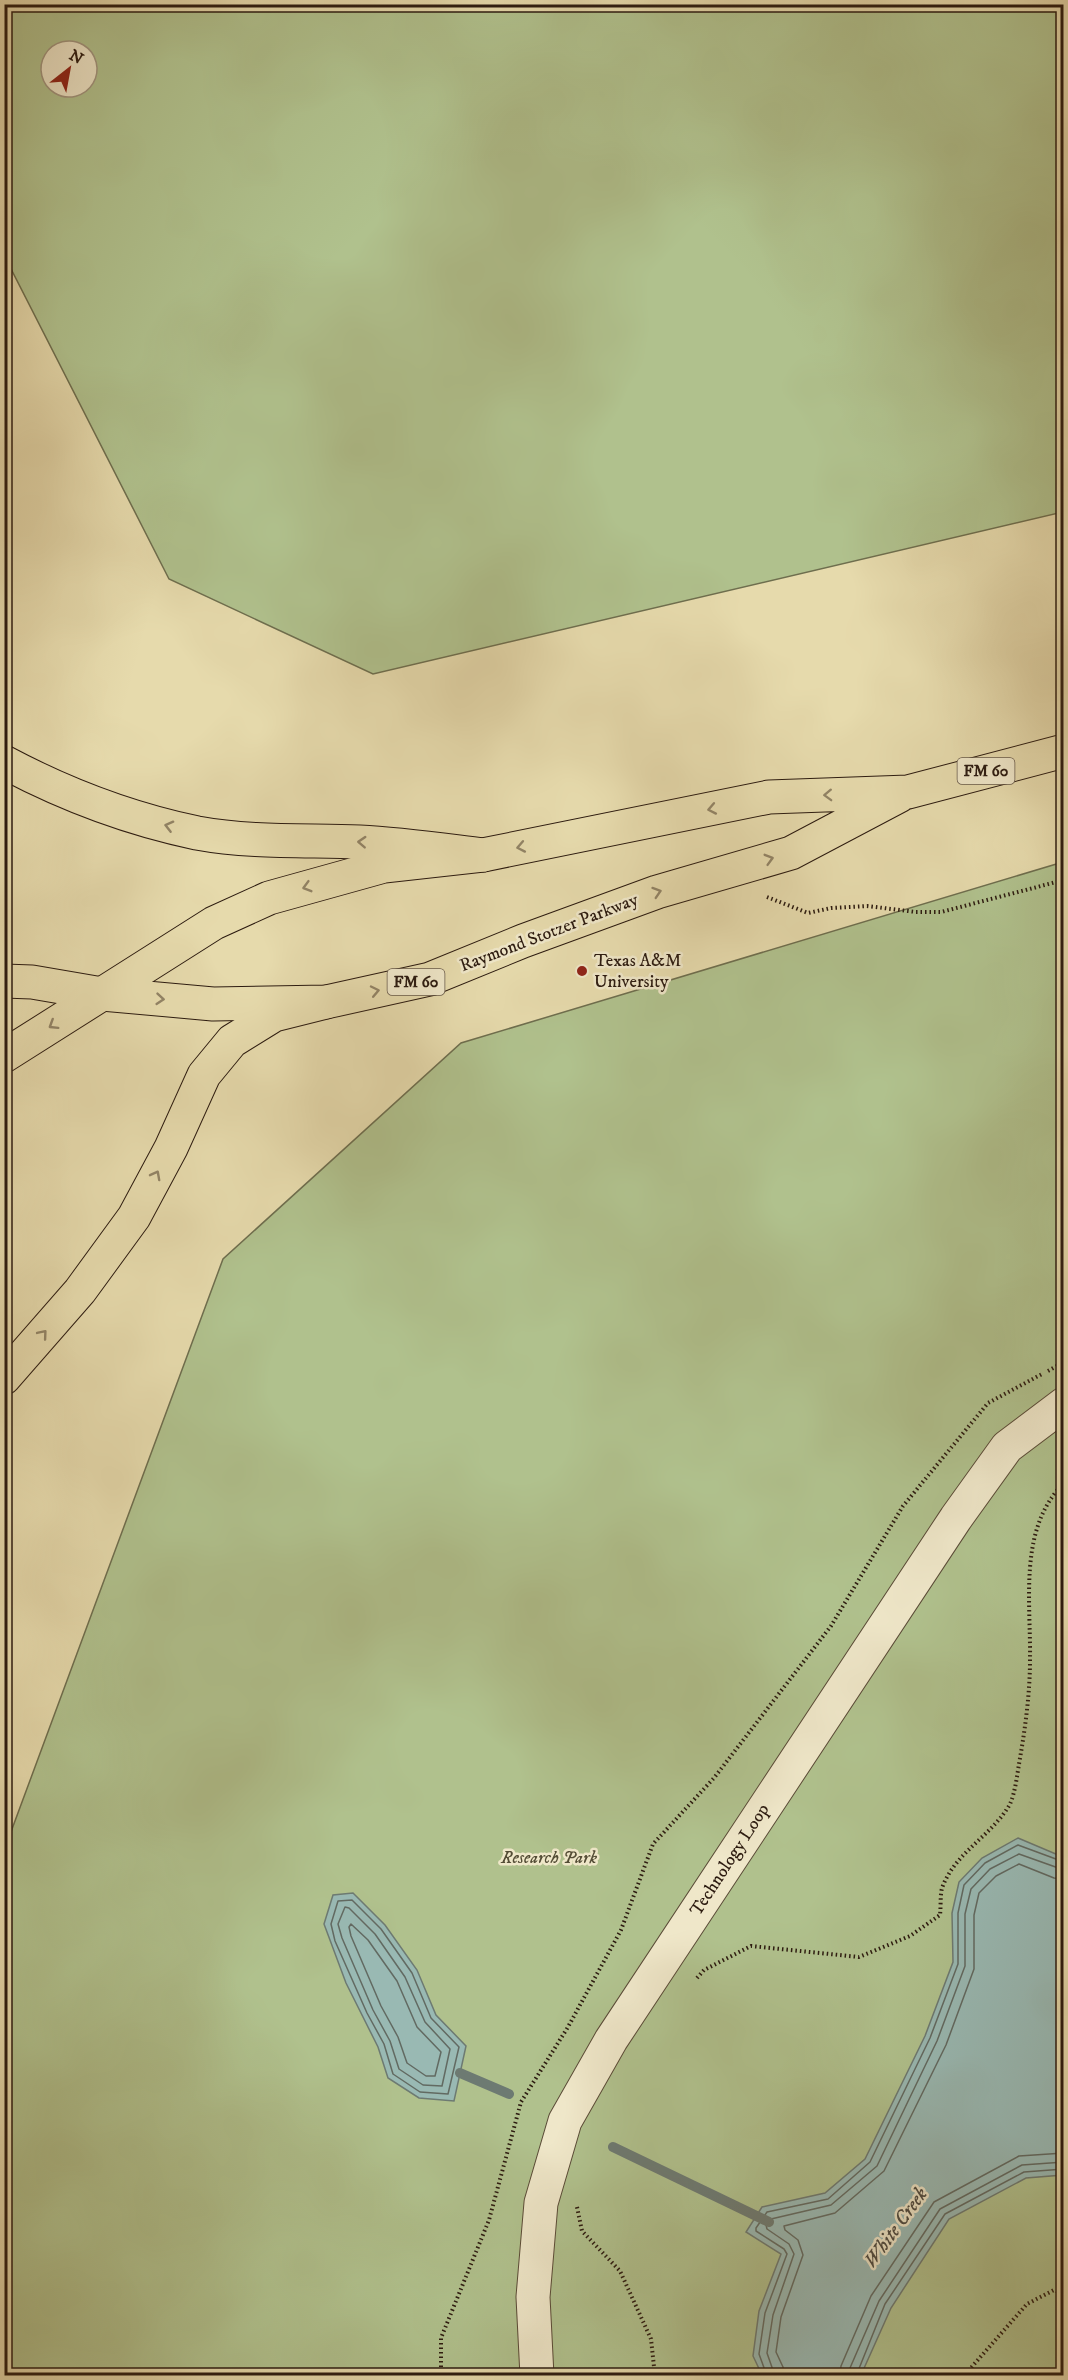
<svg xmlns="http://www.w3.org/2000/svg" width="1068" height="2380" viewBox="0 0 1068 2380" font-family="'IM FELL DW Pica',serif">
<rect width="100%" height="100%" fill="#e6daac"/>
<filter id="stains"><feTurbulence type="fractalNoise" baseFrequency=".00333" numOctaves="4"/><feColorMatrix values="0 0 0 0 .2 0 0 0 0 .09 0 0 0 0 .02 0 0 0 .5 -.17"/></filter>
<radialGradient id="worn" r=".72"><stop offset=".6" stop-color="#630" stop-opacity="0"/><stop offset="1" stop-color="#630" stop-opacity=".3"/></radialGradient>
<!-- green -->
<path fill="#b0c18d" stroke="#6e6e4e" stroke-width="1.5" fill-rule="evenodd" d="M5,4L1063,5V512L373,674L169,579L5,257ZM51,51H87V87H51Z
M1063,862V2375L5,2376V1848L223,1259L461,1043Z"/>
<!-- water -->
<path fill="#99b9b3" stroke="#6d7a72" stroke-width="1.5" d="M1018,1838L1063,1857V2175L1026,2178L949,2219L891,2308L861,2375H762L753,2356L759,2311L781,2254L746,2232L762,2207L825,2193L865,2159L925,2036L953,1962L952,1913L959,1882L982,1858Z
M353,1893L385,1925L417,1970L436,2015L466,2046L454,2101L419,2098L388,2078L378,2047L346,1983L324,1924L333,1895Z"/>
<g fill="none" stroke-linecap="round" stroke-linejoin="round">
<!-- shore -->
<path stroke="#626a62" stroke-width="1.5" d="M352,1900L381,1929L412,1973L431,2018L459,2047L448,2094L420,2092L393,2074L384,2044L367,2013L335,1941L331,1924L338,1901Z
M345,1907L349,1908L375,1934L405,1977L425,2022L450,2049L442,2086L423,2085L399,2069L390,2041L373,2010L342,1938L338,1924Z
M351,1924L368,1940L397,1981L417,2027L441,2052L435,2076H426L407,2063L398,2037L381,2006L351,1936L349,1927Z
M767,2376L759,2354L765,2313L787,2254L784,2249L756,2231V2228L767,2212L828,2199L870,2162L930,2038L958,1964V1913L964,1885L985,1863L1018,1845L1064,1862
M775,2376L767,2353L773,2315L794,2254L789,2244L767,2229L766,2225L771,2219L831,2205L877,2166L937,2041L965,1966V1914L971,1889L990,1869L1019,1854L1064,1870
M784,2376L783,2367L776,2352L781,2317L803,2255L798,2240L785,2230L784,2226L835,2213L884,2171L946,2045L974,1969V1915L979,1893L996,1876L1019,1864L1054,1878L1064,1879
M840,2376L841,2366L871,2296L934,2202L1019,2156L1064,2153
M849,2376L850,2368L879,2301L940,2209L1022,2165L1064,2162
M856,2376L885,2304L945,2214L1024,2172L1064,2169"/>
<!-- stream -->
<path stroke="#6d7a72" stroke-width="10" d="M460,2073L509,2094
M613,2147L769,2222"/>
<!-- minor casing -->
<g stroke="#5a4b37" stroke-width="35">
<path id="minor" d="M537,2376L533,2297L541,2203L565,2121L611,2040L956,1518L1007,1447L1064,1404"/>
</g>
<!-- major casing -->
<g stroke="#2c1b10" stroke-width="35">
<path id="major" d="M102,994L214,923L269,898L384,866L483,855L769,797L908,792L1064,751
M102,994L213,1004L326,1002L430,979L523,941L657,892L791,853L899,796"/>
</g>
<!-- highway casing -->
<g stroke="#2c1b10" stroke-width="35">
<path id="highway" d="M4,762C64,794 130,819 197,833C251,843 306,840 360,842C401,844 442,850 483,855
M4,981L32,982L102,994
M4,1056L102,994
M4,1378L80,1291L134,1217L171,1148L204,1075L232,1041L274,1015L326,1002"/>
</g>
<!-- path -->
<path stroke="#2c1b10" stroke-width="4" stroke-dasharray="1.5 3" stroke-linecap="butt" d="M767,897L808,913L831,908L867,906L916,912H941L1064,880
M1048,1371L1064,1362
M697,1978L704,1970L751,1946L859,1957L910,1936L940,1915C941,1907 940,1896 942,1888C955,1852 992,1836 1010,1804C1015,1793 1017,1776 1019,1764C1025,1730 1030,1694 1030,1660C1031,1601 1018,1528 1064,1483
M577,2207L582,2231L620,2271L651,2339L655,2376
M441,2376V2338L489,2220L521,2102L568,2027L621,1930L653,1844L714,1778L831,1626L903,1506L988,1403L1042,1374
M961,2376L969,2370L1027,2304L1054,2290L1064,2294"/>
<!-- minor -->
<use href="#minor" stroke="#efe7c9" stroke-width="33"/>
<!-- major -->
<use href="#major" stroke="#e6daac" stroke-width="33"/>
<!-- highway -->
<use href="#highway" stroke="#e6daac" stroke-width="33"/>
</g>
<!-- one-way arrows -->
<defs><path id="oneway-chevron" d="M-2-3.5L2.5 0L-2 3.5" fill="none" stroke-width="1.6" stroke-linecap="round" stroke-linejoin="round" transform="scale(1.5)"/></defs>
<g stroke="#928466">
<use href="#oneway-chevron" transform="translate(828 795) rotate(178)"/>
<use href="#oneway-chevron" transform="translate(712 809) rotate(169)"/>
<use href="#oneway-chevron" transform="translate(169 826) rotate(-166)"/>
<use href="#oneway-chevron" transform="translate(362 842) rotate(-177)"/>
<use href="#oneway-chevron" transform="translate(521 847) rotate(169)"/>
<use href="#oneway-chevron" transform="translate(769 859) rotate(-16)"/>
<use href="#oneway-chevron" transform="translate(307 887) rotate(164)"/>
<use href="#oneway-chevron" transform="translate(657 892) rotate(-18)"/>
<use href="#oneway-chevron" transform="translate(375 991) rotate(-12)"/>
<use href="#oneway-chevron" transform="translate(160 999) rotate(5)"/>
<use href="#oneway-chevron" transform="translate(53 1025) rotate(148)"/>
<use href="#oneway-chevron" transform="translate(156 1175) rotate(-62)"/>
<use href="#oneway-chevron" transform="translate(43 1334) rotate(-50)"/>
</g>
<!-- markers -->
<circle fill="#8f2418" stroke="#efe7c9" stroke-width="2" cx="582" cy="971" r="6"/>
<g text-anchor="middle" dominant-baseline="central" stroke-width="5" stroke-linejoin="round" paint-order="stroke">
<!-- shield labels -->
<g fill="#efe7c9" stroke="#665848" stroke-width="1.5">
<rect x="957.5" y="758" width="57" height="26" rx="4.5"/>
<rect x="387.5" y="969" width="57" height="26" rx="4.5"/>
</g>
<g font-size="16" font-weight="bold" fill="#2c1b10">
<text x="986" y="771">FM 60</text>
<text x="416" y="982">FM 60</text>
</g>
<!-- street labels -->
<g font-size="18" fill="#2c1b10" stroke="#efe7c9">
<text transform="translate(549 933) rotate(-21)">Raymond Stotzer Parkway</text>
<text transform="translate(730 1860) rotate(-57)">Technology Loop</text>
</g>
<!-- poi labels -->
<g font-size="18" fill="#2c1b10" stroke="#efe7c9" text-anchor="start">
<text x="594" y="961">Texas A&amp;M<tspan x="594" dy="21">University</tspan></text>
</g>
<!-- park labels -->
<g font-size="18" font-style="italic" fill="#544d36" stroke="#efe7c9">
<text x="549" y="1858">Research Park</text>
</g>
<!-- water labels -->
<g font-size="20" font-style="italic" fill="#4d4a41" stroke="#efe7c9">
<text transform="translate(896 2228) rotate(-54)">White Creek</text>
</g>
</g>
<!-- margin -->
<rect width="1068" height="2380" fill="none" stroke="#e6daac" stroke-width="24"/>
<rect x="6" y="6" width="1056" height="2368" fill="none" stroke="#2c1b10" stroke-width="3"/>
<rect x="12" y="12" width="1044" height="2356" fill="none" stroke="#2c1b10" stroke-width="1.5"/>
<!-- north arrow -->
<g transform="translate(69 69) rotate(31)"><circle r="28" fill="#efe7c9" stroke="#a1957f" stroke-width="1.5"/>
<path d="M0-4.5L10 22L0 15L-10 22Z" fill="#8f2418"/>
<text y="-9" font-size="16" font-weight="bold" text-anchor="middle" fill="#2c1b10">N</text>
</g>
<rect width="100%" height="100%" filter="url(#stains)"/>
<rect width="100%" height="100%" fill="url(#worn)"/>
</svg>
